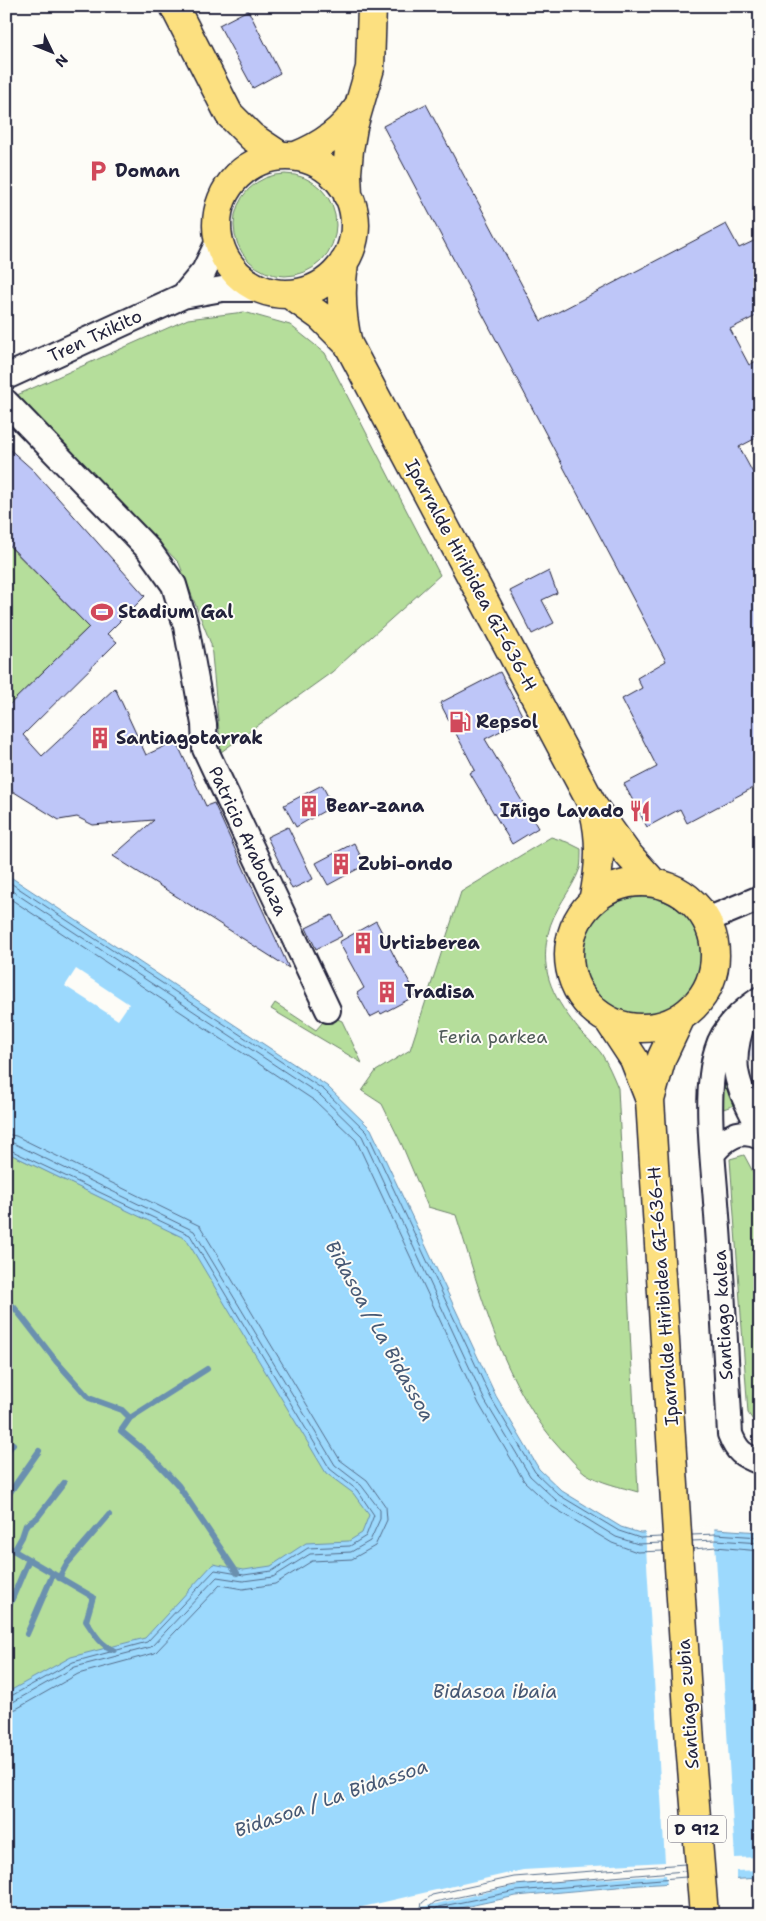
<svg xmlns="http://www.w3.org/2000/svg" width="766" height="1921" viewBox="0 0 766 1921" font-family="'Shantell Sans',sans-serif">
<rect width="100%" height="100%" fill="#fdfcf7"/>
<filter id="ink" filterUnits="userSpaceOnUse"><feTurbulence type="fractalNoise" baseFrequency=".02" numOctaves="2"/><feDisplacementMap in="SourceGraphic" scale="10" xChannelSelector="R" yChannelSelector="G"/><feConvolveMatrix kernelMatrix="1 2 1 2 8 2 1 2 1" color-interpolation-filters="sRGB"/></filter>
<g filter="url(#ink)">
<!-- built -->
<path fill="#eaecf7" d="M760,1026V1072L746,1049Z"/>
<!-- green -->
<path fill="#b5de9b" stroke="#6c806b" d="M234 225a51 51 0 1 1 102 0a51 51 0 1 1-102 0Z
M244,312L290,325L325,353L440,575L332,672L221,752L211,644L179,563L17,395L188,319Z
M6,543L89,627L6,708Z
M551,837L567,842L581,849C581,856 581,863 580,868C572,891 553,909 548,934C539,974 555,1000 580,1031C587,1038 595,1045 601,1053C608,1064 613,1076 618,1088L638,1492C621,1487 600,1483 585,1473C577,1467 570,1458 563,1451C503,1387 482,1297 456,1215L428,1207L402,1145L382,1104L362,1091L376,1071L410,1050L461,892Z
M583 956a59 59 0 1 1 118 0a59 59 0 1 1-118 0Z
M275,1003L316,1030L329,1015L342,1021L362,1063L271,1009Z
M724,1050L740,1103L718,1111Z
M6,1152L186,1238L405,1537L6,1724Z
M744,1155L760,1185V1430L748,1413L730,1159Z"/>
<!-- water -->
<path fill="#9cd9fd" stroke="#6b90af" d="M6,874L327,1086L371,1129L496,1396L539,1469L562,1491L621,1527L640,1533L716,1529L760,1532V1878L640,1885L516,1896L427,1915H6V1693L71,1657L145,1638L213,1564L244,1570L271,1566L306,1543L349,1541L362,1533L369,1515L353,1493L326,1473L186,1239L6,1152Z"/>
<!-- pier -->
<path fill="#fdfcf7" d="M76,969L129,1004L118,1020L65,986Z
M714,1526L735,1858L760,1857V1870L736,1871V1882L667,1886L666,1875L523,1884L387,1915H328L523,1870L665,1862L645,1531Z"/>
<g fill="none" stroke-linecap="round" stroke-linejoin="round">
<!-- shore -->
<path stroke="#536b89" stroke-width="1" d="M6,880L324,1090L367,1132L491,1398L535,1472L559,1495L619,1531L640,1538L662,1537
M6,887L320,1095L362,1136L485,1401L530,1476L556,1500L616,1537L638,1544L663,1543
M6,896L315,1101L356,1140L479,1404L524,1481L551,1506L612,1543L637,1552L663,1551
M6,1134L16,1136L200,1226L340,1460L367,1480L386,1507L387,1520L375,1546L352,1559L312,1561L275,1584L243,1589L220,1585L155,1653L78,1674L16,1709L6,1711
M6,1142L13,1143L194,1231L335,1465L361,1485L380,1510V1519L370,1541L351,1552L310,1554L273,1577L243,1581L217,1577L151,1647L75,1667L13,1702L6,1703
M6,1148L190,1235L330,1469L357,1490L374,1515L366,1536L350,1546L308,1548L272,1571L244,1575L215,1570L147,1642L73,1662L11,1696L6,1697
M692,1535L716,1534L760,1537
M692,1541L716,1540L760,1543
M693,1549L716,1547L760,1551
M419,1915L422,1903L432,1895L514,1877L685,1864
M427,1915L429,1907L435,1902L515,1885L685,1871
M433,1915L434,1910L438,1907L516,1891L686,1877"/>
<!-- stream -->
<path stroke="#6b90af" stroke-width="6" d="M6,1302L14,1307L56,1361L89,1398L122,1410L130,1418L121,1431L151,1456L178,1485L237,1573
M130,1418L207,1369
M6,1453L13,1444
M6,1498L39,1451
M6,1546L93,1597L86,1621C94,1633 100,1645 114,1650
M14,1551L22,1537L26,1525L37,1518L64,1483
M59,1578L66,1565L109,1515
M6,1613L29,1559
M27,1634L53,1574"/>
</g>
<!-- building -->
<path fill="#bec6f8" stroke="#22223b" d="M248,10L280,73L253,88L219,25Z
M426,104L541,321L726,224L739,248L760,238V314L730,329L749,365L760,359V436L739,447L760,486V784L687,823L680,809L647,827L624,784L657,767L622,699L642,688L637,678L666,661L383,126Z
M6,446L34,471L145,596L107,634L117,642L23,735L42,756L115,688L146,755L176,741L206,806L214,803L289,968L113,856L154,820L93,825L77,817L59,820L6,787V708L89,627L6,542Z
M549,571L557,593L542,600L554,623L532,634L510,591Z
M500,672L524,719L485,739L538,828L512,844L470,773L475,770L440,703Z
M322,785L333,806L296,827L284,805Z
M288,827L313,879L292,889L267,837Z
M354,843L365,865L328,885L316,863Z
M332,915L342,936L316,949L306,928Z
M376,921L401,969H402L417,995L381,1014L380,1012L370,1017L357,993L364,988L339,942Z"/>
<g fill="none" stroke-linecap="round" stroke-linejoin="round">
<!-- minor casing -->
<g stroke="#22223b" stroke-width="28">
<path id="minor" d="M183,296L204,271L218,242
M6,377L183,296L222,289H261
M6,402L149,550L174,585L186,626L204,724L205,749L328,1010
M707,920L760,898
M760,999C741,1012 723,1028 717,1050C704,1092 713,1158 716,1202C722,1279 726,1357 730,1434C737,1452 742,1455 760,1462
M745,1016C726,1066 737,1084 760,1129
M713,1153C725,1138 740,1127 760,1137"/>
</g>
<!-- major casing -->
<g stroke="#22223b" stroke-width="31">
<path id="major" d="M174,6L229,114L252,137L279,155
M296,156C321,146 342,132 357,109
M217 225a69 69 0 1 1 138 0a69 69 0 1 1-138 0Z
M348,196L347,173L349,150L353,127L370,68L372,6
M344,262C340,291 341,316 348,344
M289,294L320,316L348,344L593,806L626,852L653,882
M569 955a73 73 0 1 1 146 0a73 73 0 1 1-146 0Z
M593,901C600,871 602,842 594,811
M609,1021L634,1059L650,1100L690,1743L704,1915
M650,1100L662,1057L680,1019"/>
</g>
<!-- minor -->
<use href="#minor" stroke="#fdfcf7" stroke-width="24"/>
<!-- major -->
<use href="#major" stroke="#fce080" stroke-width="28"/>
</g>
</g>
<!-- icons -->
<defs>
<g id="parking-bare" transform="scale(1.725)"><path d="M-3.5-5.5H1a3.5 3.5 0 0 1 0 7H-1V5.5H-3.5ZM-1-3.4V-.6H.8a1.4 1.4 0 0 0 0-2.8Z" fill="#d1495b" stroke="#fdfcf7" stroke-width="2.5" paint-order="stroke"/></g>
<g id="stadium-bare" transform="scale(1.725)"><path d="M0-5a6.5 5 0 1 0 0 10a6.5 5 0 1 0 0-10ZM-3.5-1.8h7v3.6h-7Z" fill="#d1495b" stroke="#fdfcf7" stroke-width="2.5" paint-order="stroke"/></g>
<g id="fuel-bare" transform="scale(1.725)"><path d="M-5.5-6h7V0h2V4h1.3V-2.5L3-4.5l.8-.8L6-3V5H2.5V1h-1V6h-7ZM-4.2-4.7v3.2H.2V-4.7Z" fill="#d1495b" stroke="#fdfcf7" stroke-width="2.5" paint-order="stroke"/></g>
<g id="building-bare" transform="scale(1.725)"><path d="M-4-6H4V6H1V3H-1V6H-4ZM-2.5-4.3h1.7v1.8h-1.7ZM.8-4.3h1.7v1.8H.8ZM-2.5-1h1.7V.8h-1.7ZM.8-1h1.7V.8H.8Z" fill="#d1495b" stroke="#fdfcf7" stroke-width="2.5" paint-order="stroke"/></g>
<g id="restaurant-bare" transform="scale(1.725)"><path d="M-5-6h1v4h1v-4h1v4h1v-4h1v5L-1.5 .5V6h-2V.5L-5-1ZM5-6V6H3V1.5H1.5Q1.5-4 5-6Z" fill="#d1495b" stroke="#fdfcf7" stroke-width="2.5" paint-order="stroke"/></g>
</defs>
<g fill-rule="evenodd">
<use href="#parking-bare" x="98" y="171"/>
<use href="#stadium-bare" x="102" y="612"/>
<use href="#fuel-bare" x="460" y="722"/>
<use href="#building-bare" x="100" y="738"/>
<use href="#building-bare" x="309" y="806"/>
<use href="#restaurant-bare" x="640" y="811"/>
<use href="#building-bare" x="341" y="864"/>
<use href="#building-bare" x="363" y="943"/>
<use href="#building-bare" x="387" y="992"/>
</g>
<g text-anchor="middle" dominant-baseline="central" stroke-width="4" stroke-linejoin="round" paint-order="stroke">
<!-- shield labels -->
<rect fill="#fdfcf7" stroke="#646373" stroke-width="1" x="668" y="1815.5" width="58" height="27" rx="4"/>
<g font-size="16" font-weight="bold" fill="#22223b">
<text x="697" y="1829">D 912</text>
</g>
<!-- poi labels -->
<g font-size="18" font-weight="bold" fill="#22223b" stroke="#fdfcf7" text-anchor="start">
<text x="115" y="171">Doman</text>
<text x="118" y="612">Stadium Gal</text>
<text x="476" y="722">Repsol</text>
<text x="116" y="738">Santiagotarrak</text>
<text x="326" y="806">Bear-zana</text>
<text x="624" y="811" text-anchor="end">Iñigo Lavado</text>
<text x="358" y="864">Zubi-ondo</text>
<text x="379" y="943">Urtizberea</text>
<text x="404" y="992">Tradisa</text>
</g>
<!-- street labels -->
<g font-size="18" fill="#22223b" stroke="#fdfcf7">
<text transform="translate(95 336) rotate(-25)">Tren Txikito</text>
<text transform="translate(471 575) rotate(62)">Iparralde Hiribidea GI-636-H</text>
<text transform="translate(248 841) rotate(65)">Patricio Arabolaza</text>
<text transform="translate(663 1296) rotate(-94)">Iparralde Hiribidea GI-636-H</text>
<text transform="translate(723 1315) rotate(-93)">Santiago kalea</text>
<text transform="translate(688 1704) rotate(-94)">Santiago zubia</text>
</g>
<!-- park labels -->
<g font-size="18" fill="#4e5a58" stroke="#fdfcf7">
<text x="493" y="1037">Feria parkea</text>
</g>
<!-- water labels -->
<g font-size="19" font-style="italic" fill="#475975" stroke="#fdfcf7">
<text transform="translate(380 1331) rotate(61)">Bidasoa / La Bidassoa</text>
<text x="495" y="1691">Bidasoa ibaia</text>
<text transform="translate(331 1798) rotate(-19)">Bidasoa / La Bidassoa</text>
</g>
</g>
<!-- margin -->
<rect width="766" height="1921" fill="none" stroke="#fdfcf7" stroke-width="25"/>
<rect x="12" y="12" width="741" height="1896" fill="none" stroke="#22223b" stroke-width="2" filter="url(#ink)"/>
<!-- north arrow -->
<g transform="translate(52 52) rotate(133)" stroke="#fdfcf7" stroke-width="4" paint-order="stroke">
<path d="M0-4L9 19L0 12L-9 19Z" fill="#22223b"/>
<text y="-8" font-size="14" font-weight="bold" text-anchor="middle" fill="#22223b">N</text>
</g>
</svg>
